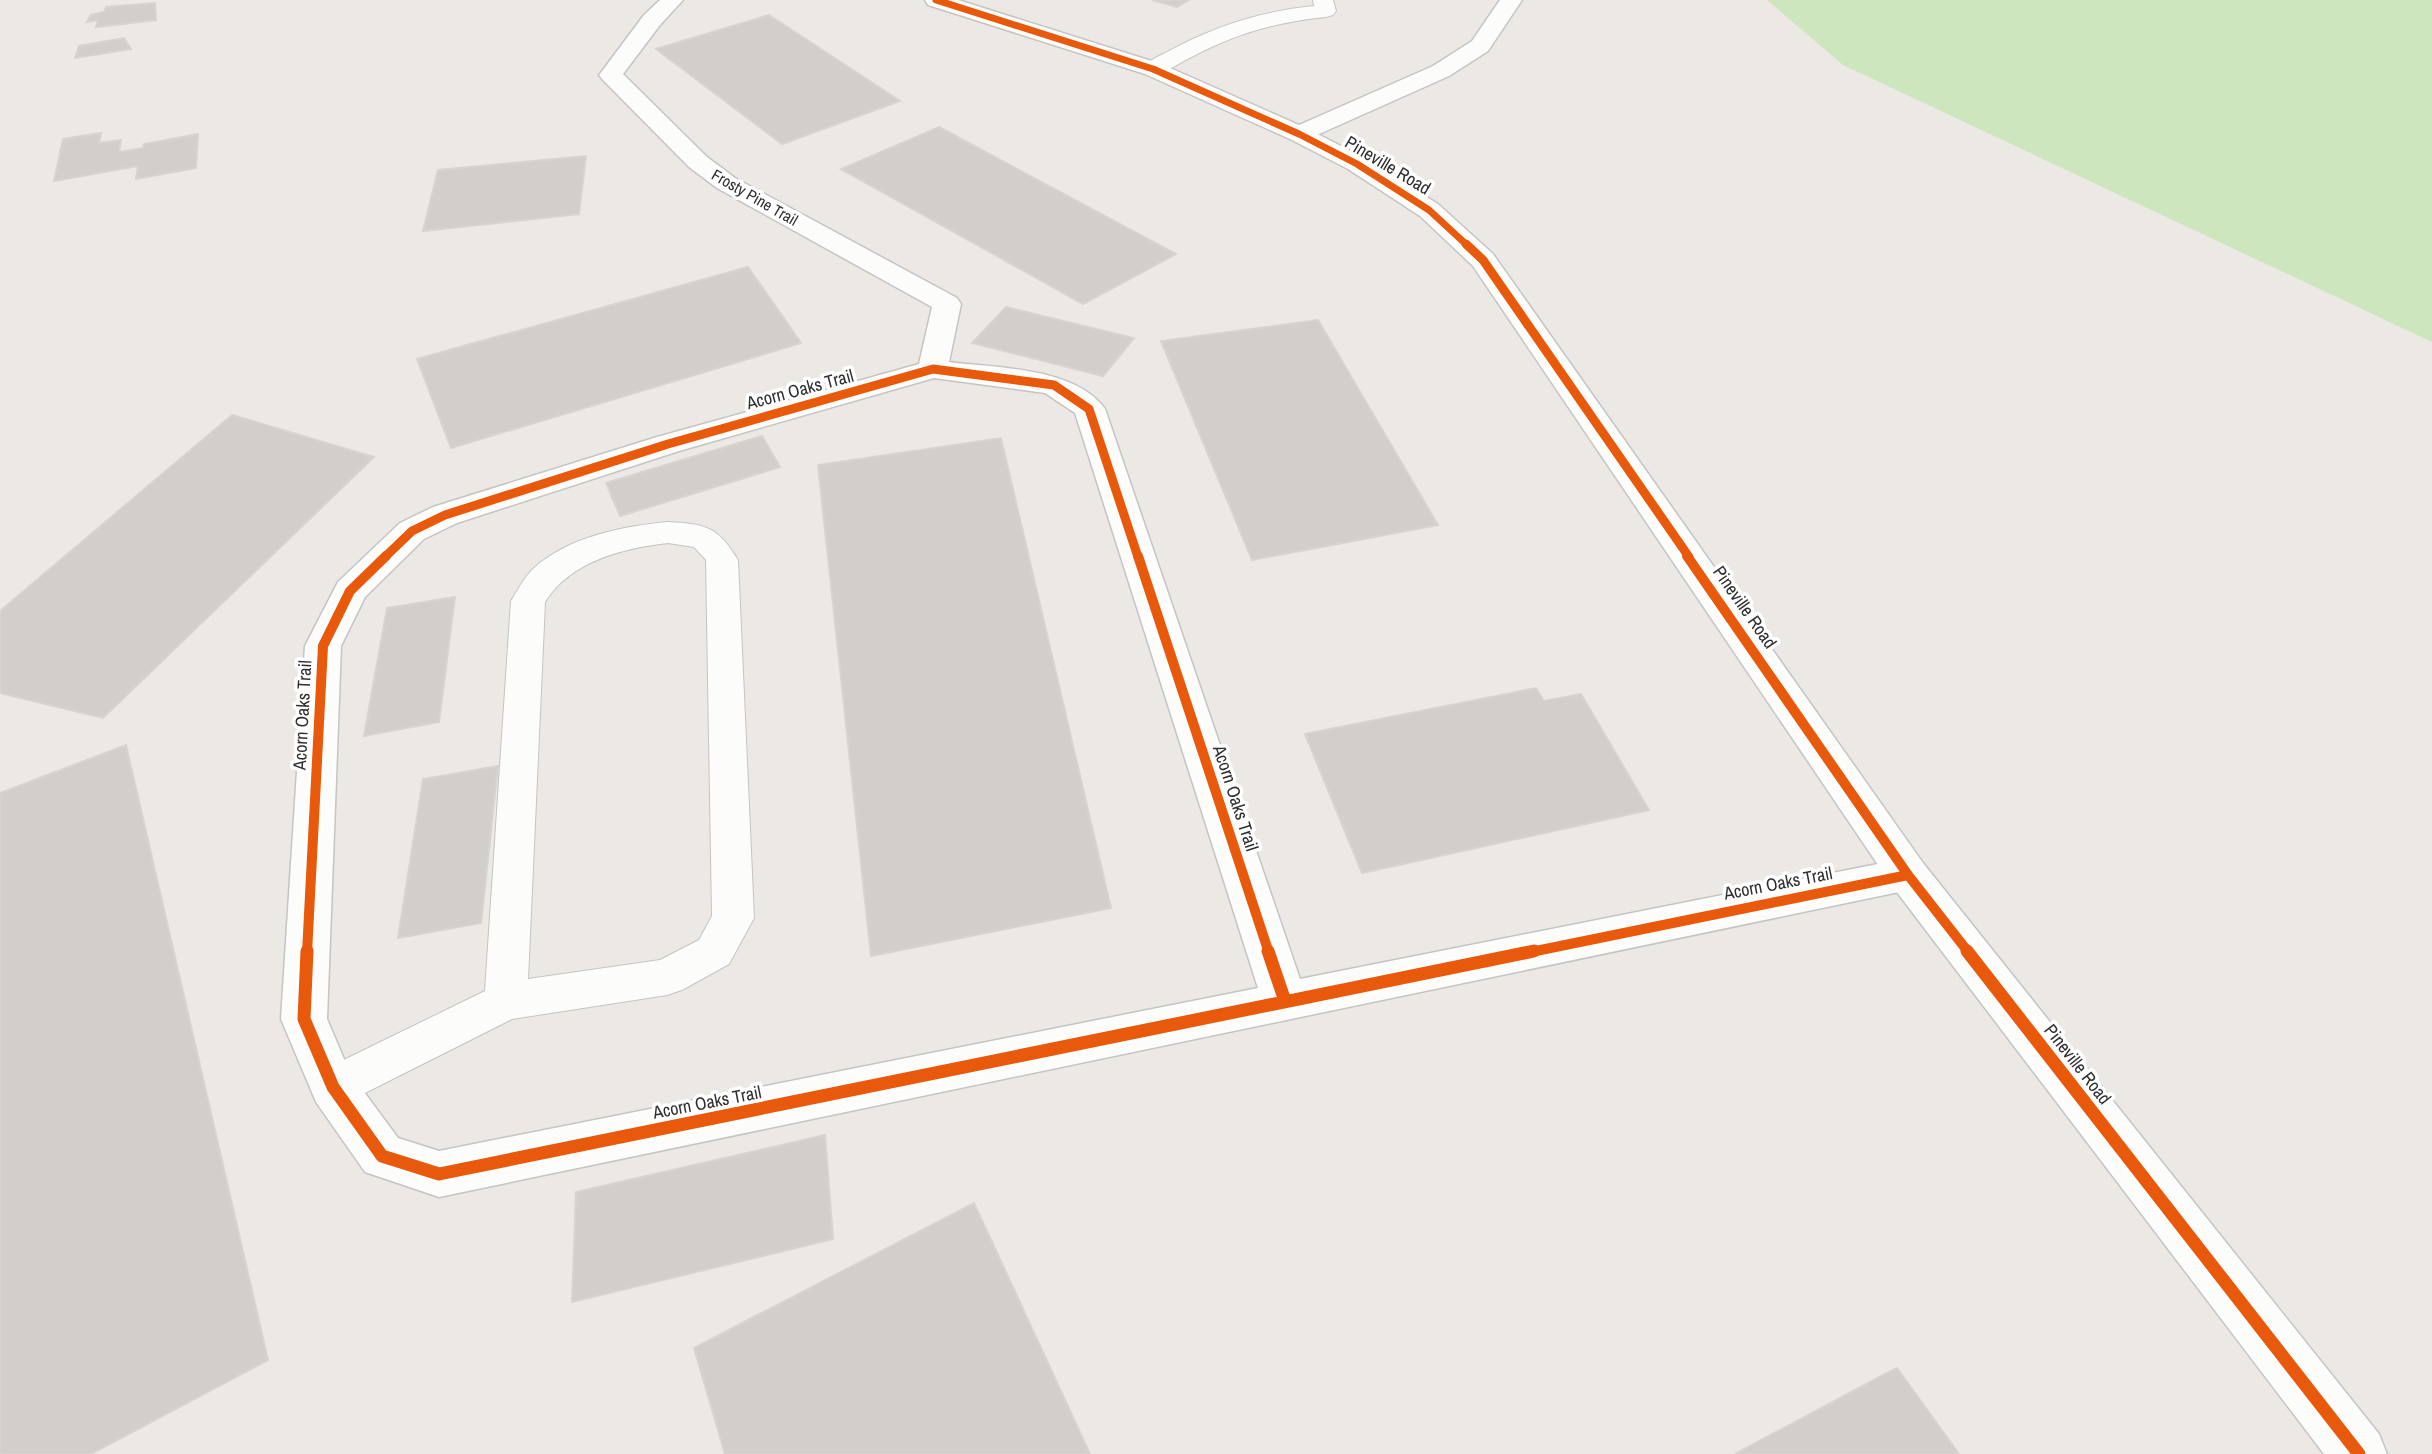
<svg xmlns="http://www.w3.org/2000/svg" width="2432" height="1454" viewBox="0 0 2432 1454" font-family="'Archivo Narrow',sans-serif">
<rect width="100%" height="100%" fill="#ece8e4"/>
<!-- green -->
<path fill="#cee6be" d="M1767,0H2432V342L1843,65Z"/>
<!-- building -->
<path fill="#d1cecb" stroke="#d7d4d0" stroke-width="2" d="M1152,0H1189L1177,7Z
M155,3L156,20L96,27L98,20L87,22L91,15L104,12L106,7Z
M769,15L900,101L782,144L656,49Z
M124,38L131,49L75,58L79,46Z
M939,127L1176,254L1083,304L841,169Z
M101,133L99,143L121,140L119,152L143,148L144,144L198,134L196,168L136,179L138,166L54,181L63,139Z
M586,156L579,214L423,231L438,170Z
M748,267L801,343L451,448L417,359Z
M1006,307L1134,338L1103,376L972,343Z
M1318,320L1438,525L1252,560L1161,341Z
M232,415L374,457L103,718L0,693V611Z
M762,436L780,467L620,516L606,483Z
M1001,438L1111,908L871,956L818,465Z
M455,597L439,722L364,736L387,608Z
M1536,688L1544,701L1581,694L1649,810L1362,873L1305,734Z
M126,745L268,1360L91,1454H0V793Z
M498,766L481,923L398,938L423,779Z
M825,1135L833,1239L572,1302L576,1192Z
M974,1203L1090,1454H725L694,1348Z
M1897,1368L1959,1454H1735L1885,1374Z"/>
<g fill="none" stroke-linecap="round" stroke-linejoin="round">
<!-- lane casing -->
<g stroke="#c5c4c5" stroke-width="2">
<path id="lane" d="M1313,0H1333L1336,11L1333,15L1326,17C1259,24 1219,40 1161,74H1145L1142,69C1148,60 1160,56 1169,51C1215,26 1262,11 1314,6Z
M668,522C707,524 718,527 738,560L754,918L729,964L682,990L667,995L512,1019L349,1101L333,1107L317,1101L311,1087L317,1073L485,991L511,601C517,591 524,578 532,570C566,537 624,526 668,522ZM668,543L694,547L706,560L712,916L699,940L660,960L528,979L545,602C570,561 624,548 668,543Z"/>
</g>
<!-- street casing -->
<g stroke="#c5c4c5" stroke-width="3">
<path id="street" d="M660,0H683L660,25L623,74L707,157L735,178L957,298L961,304L949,362C996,368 1075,367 1105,409L1300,979L1908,858L1923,863L1929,875L1923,887L439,1197L365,1172L316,1102L281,1019L305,646L338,582L400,523L433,507L657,437L919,364L932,307L717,188L689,167L603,80L599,75L603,70L644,15ZM934,378L1045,393L1075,413L1258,988L439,1151L398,1138L350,1073L327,1019L341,646L365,597L424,539L457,523L679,451Z
M1500,0H1522L1488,51L1449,76L1308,139L1299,141L1290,139L1287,134L1290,129L1433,66L1472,41Z"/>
</g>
<!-- secondary casing -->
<g stroke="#c5c4c5" stroke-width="3">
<path id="secondary" d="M925,0H958L1161,64L1308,129L1366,159L1438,204L1493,254L1923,863L2379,1434L2387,1454H2324L1893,887L1473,266L1420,216L1348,169L1290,139L1145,74L928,5Z"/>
</g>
<!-- lane -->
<use href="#lane" fill="#fcfcfb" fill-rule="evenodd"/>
<!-- street -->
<use href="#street" fill="#fcfcfb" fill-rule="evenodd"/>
<!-- secondary -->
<use href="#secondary" fill="#fcfcfb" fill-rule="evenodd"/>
<!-- cycleway-far3 casing -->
<g stroke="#fff" stroke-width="10">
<path id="cycleway-far3" d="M936,0L1153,69L1299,134L1357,164L1429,210L1468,246"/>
</g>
<!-- cycleway-far2 casing -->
<g stroke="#fff" stroke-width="12">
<path id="cycleway-far2" d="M1466,244L1483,260L1689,557
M385,557L412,531L445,515L668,444L933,369L1054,385L1089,409L1138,557"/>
</g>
<!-- cycleway-far1 casing -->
<g stroke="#fff" stroke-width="15">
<path id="cycleway-far1" d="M1138,556L1269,953
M1687,556L1908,875L1969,953
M307,953L323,646L350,591L386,556
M1526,953L1908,875"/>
</g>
<!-- cycleway casing -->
<g stroke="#fff" stroke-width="18">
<path id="cycleway" d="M307,951L304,1019L333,1087L382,1156L439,1174L1534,951
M1268,951L1285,1001
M1967,951L2359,1454"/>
</g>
<!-- cycleway-far3 -->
<use href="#cycleway-far3" stroke="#e8590c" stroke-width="7"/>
<!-- cycleway-far2 -->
<use href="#cycleway-far2" stroke="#e8590c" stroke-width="9"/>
<!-- cycleway-far1 -->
<use href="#cycleway-far1" stroke="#e8590c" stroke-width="10"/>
<!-- cycleway -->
<use href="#cycleway" stroke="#e8590c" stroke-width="13"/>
</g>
<g text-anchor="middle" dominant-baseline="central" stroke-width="7" stroke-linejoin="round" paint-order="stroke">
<!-- far-street labels -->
<g font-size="16" fill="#2e2e2e" stroke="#fff">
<text transform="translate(755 197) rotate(30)">Frosty Pine Trail</text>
</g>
<!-- street labels -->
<g font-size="18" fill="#2e2e2e" stroke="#fff">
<text transform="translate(1388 165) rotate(31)">Pineville Road</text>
<text transform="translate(800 389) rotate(-15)">Acorn Oaks Trail</text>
<text transform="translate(1745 607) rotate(55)">Pineville Road</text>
<text transform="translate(302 715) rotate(-87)">Acorn Oaks Trail</text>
<text transform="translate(1236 798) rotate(72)">Acorn Oaks Trail</text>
<text transform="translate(1778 883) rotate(-11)">Acorn Oaks Trail</text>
<text transform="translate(2078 1064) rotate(52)">Pineville Road</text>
<text transform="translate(707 1102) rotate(-11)">Acorn Oaks Trail</text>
</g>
</g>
</svg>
